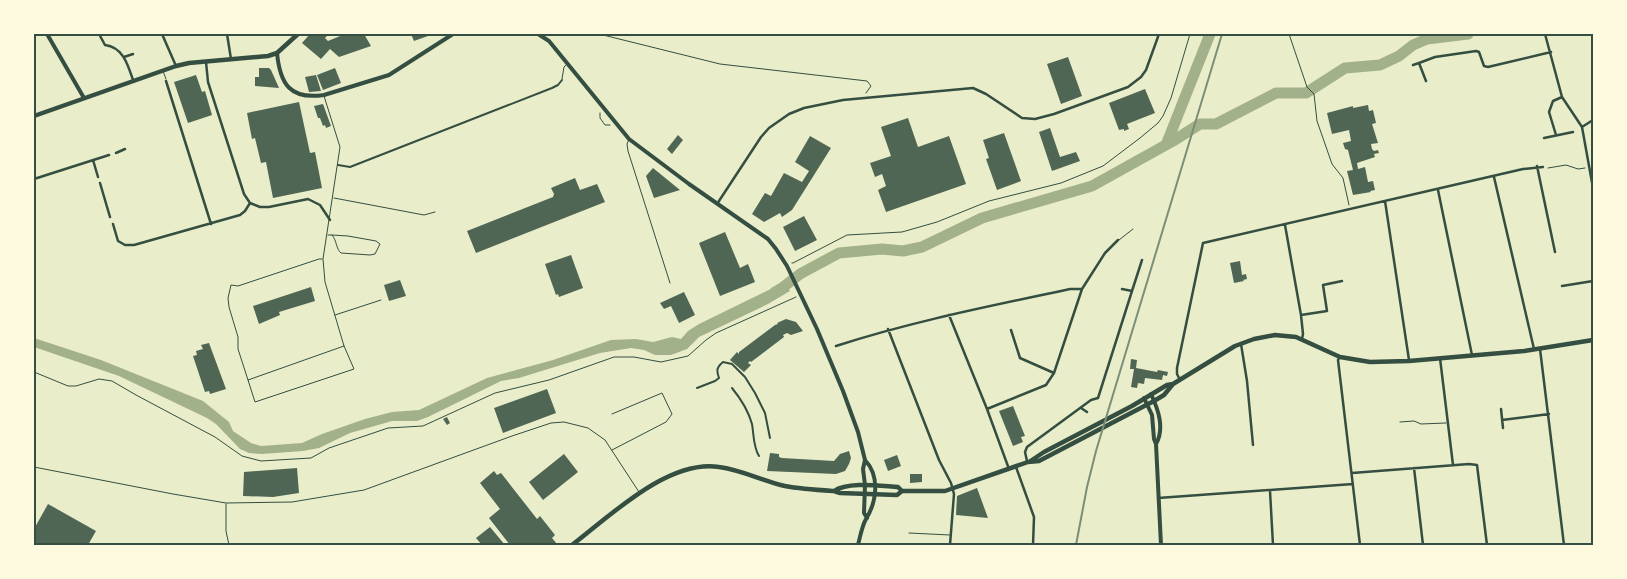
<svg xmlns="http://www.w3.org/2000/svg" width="1627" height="579" viewBox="0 0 1627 579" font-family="'IBM Plex Serif',serif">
<rect width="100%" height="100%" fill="#e9edc9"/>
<!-- water -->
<path fill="#a3b18a" d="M785,282L790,291L768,304L699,337L687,349L671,355H655L644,350L631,348L600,353L519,378L501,381L428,417L417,421H392L350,433L319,448L303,451L262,454L249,453L240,449L216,424L207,418L119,376L34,347V338L101,360L203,401L229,422L233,431L251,443L261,446L302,443L322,434L365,419L392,412L419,410L487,378L553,360L611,340L636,339L653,342L672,337L681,339L688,331L699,324Z"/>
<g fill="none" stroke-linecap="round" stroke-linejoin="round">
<!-- river -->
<path stroke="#a3b18a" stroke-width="11" d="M1166,145L1210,34
M775,292L782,288L800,274L839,253L882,249L903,251L922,247L982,218L1092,186L1173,141L1200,124H1216L1276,93H1306L1345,68L1380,65L1399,56L1413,45L1427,39L1468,34"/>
</g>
<!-- building -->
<path fill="#4f6655" d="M310,34H324L327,36L325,38L328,41L345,34H364L371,46L339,57L330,49L321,59L302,43Z
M411,34H427L428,36L414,41Z
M1068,57L1082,96L1061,104L1047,64Z
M259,68H269L271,70L279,88L255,86V77H259Z
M335,68L341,83L323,90L317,75Z
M196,75L202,92L205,91L212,115L188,123L174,82Z
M316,75L321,91L309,92L305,77Z
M1145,89L1155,113L1127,124L1129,129L1124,131V129L1119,130L1109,103Z
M299,102L310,153L315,152L322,188L273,198L266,162L261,163L255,138L252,139L247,113Z
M323,104L331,126L326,128L325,125L323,126L320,118H318L314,106Z
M1368,105L1369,111L1373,110L1376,123L1372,124L1378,143L1371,144L1372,149L1374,151L1378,150L1379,153L1374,154L1375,157L1357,163L1358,169L1365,167L1368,182L1373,181L1375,190L1370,191L1371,192L1353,195L1347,171L1353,170L1348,150L1345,149L1343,143L1351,141L1349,130L1332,134L1327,113L1353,106V108Z
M908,118L918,147L949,136L966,184L886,212L878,190L886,186L882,174L875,177L870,163L891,156L881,127Z
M1050,128L1060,157L1076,152L1080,161L1052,171L1039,132Z
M1004,133L1021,181L997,190L986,159L989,158L983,140Z
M678,135L683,140L672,154L667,149Z
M810,136L831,148L792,210L782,217L780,213L764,222L752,214L765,193L771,196L784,173L802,182L809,171L795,162Z
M653,168L680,190L654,198L646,176Z
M575,178L580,190L597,184L605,202L476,253L467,231L553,197L554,194L551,188Z
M804,216L817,240L795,251L783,227Z
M725,232L740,268L748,264L755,282L720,296L699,243Z
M571,255L583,288L559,297L558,294L556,295L545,264Z
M1240,261L1242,275L1246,274L1247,279L1243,280L1244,281L1234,283L1230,263Z
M400,280L406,296L389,301L384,285Z
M311,287L315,301L279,312L280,315L259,324L253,306Z
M684,292L695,315L679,323L671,306L664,309L660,303Z
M786,319L796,322L803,331L791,335L787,333L783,335L784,337L751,362L750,361L748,363L751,365L744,372L730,360L737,352L739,354V352L775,325L778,324L777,323Z
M209,343L226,389L210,394L209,391L205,392L193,356L197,355L196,351L203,349L201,345Z
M1131,359L1137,360L1136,368L1157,372L1158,370L1168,372L1167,376L1163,375L1162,380L1145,378L1144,384L1138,383L1137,388L1131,387L1134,369H1130Z
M547,389L556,413L503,433L494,408Z
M1013,406L1025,436L1021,437L1023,442L1013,446L999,411Z
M447,417L450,423L447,425L443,419Z
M849,451L851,458L849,464L845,471L836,474L767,471L770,453L779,454V457L782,458L834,461L840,454Z
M564,454L578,472L543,500L529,482Z
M897,455L901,466L888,471L884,460Z
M297,468L299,493L273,497L243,496L244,472Z
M494,471L497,475L501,473L537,519L540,516L555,535L552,538L557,544L510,545L489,518L500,509L480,483Z
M910,474H922V482L910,483Z
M977,488L988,518L956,515L957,496Z
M48,504L96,531L88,545H34V529Z
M490,527L505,545H482L476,538Z"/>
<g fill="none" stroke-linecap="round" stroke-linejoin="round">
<!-- path -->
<path stroke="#344e41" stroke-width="1" d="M599,34L720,64L867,81L871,86L866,93
M1289,34L1307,87L1314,94L1317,121L1332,164L1343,178L1349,205
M600,113V118L605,125H610
M1548,168L1566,165L1578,169L1585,168
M792,263H793L847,235L902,232L937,222L989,201L1061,183L1103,166L1140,138L1158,123L1163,116L1171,98L1190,34
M34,372L68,386H76L99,379L112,381L136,395L215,437L242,456L261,461L311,458L329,448L388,428L423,426L495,393L549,380L614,357H634L661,362L688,356L706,340L716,333L796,297"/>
<!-- service -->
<path stroke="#344e41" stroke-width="1" d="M163,71L166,79
M562,79L564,67L567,64
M324,96L340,147L323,259L325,282L344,346L354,369L255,402L248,380L344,346
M629,139L627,144L628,151L670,283
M334,198L424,215L435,212
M328,235H332C337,241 336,249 341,253L370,255L375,254L380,244L376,241L348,236L332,235
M1119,240L1133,229
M335,315L381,300
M248,380L238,349V337L229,307L228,298L231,285L238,286L319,259H322
M612,414L662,393L672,414L666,422L612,450
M1400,422L1414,421L1421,424L1446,423
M34,467L173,494L226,503L292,502L364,490L512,436L551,423L564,422L588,428L605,440L639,492
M226,504V531L229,545
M909,533L950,535"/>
<!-- pedestrian -->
<path stroke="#344e41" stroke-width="2" d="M338,165L350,167L552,88L558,85L562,80
M697,388L715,381L719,378C716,370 717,367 723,362L732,364L745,377L755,393L765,413L770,438
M732,388C741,399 748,410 752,424C754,435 753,446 759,456"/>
<!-- minor -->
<path stroke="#344e41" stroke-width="2.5" d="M99,34L105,45C123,47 128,65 133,80
M162,34L176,66
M227,34L231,59
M1545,34L1562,97L1582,127L1593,188
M124,57L133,54
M206,62L208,82L244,194L250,203L260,207H269L308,199L320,205L330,220
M1413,65L1419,63
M166,81L211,224
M1426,81L1419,63L1435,57L1476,51L1479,52L1484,66L1488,67L1551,52
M1582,127L1593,120
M1556,135L1549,112L1553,101L1562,97
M1544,138L1573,132
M116,153L125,149
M93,160L98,177
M1537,166L1555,252
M1494,177L1534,349
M34,179L109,155
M100,183L110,217
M1438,190L1472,355
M1385,201L1409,360
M717,204L761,137L769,128L789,114L804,108L843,100L973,88L986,94L1022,118L1035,119L1054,114L1128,87L1141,77L1146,70L1159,34
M113,224L118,241L125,245H134L240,215L245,211L250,203
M1285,225L1301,315L1303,334L1302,339
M1562,286L1593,281
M1082,289L1105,253L1118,240
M1132,291L1142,260
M949,315L987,409L1009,469
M1301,315L1327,311L1323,285L1342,281
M888,329L939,460L951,483L954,494L950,545
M1011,330L1020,358L1054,373
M1241,344L1247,381L1253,445
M836,346C913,321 991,306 1070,289H1082L1054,373L1046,385L987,409
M1540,349L1564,545
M1340,357L1338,360L1360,545
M1440,358L1453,465
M1180,380L1177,374V368L1203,243L1523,169L1543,167
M1081,408L1087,412
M1501,409L1503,428
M1502,420L1549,414
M1027,461L1025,452L1027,447L1091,400L1098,398L1132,291L1122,289
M1016,467L1034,517L1033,545
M1414,468L1423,545
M1352,473L1469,464L1477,465L1487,545
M1270,491L1273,545
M1158,498L1353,484"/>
<!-- tertiary -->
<path stroke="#344e41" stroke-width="4" d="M1151,394C1158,409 1165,428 1156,444
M1144,398L1152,415L1154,439L1156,444L1161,545"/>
<!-- secondary -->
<path stroke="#344e41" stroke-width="4" d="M47,34L84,98
M538,34L549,41L629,139L689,184L768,239L776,249L787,266L817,329L843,391L858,432L865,460L863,469L865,485L864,513L867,518
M277,53C280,84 290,100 324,95L389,75L453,34
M858,545C860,537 862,526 866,519C877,501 880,476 865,460"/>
<!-- primary -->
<path stroke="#344e41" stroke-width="4.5" d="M34,116L176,66L189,63L268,56L277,53L298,34
M1029,462L1044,452L1132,406L1167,385L1173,384
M834,491C848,481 881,486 898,487L902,491H945L1028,462L1039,461L1154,401L1164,395L1173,384L1235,346L1254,339L1275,335L1296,337L1340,357L1370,362L1409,361L1524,351L1593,340
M572,545C610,516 668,459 719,467C742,470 763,481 785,486C801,489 818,490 834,491L840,493L897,495L902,491"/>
<!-- rail -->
<path stroke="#7c8e77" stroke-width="2" d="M1076,545L1087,487L1096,451L1222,34"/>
</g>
<!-- border -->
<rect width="1627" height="579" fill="none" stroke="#fefae0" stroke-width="70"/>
<rect x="35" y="35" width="1557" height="509" fill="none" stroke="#344e41" stroke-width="2"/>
</svg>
